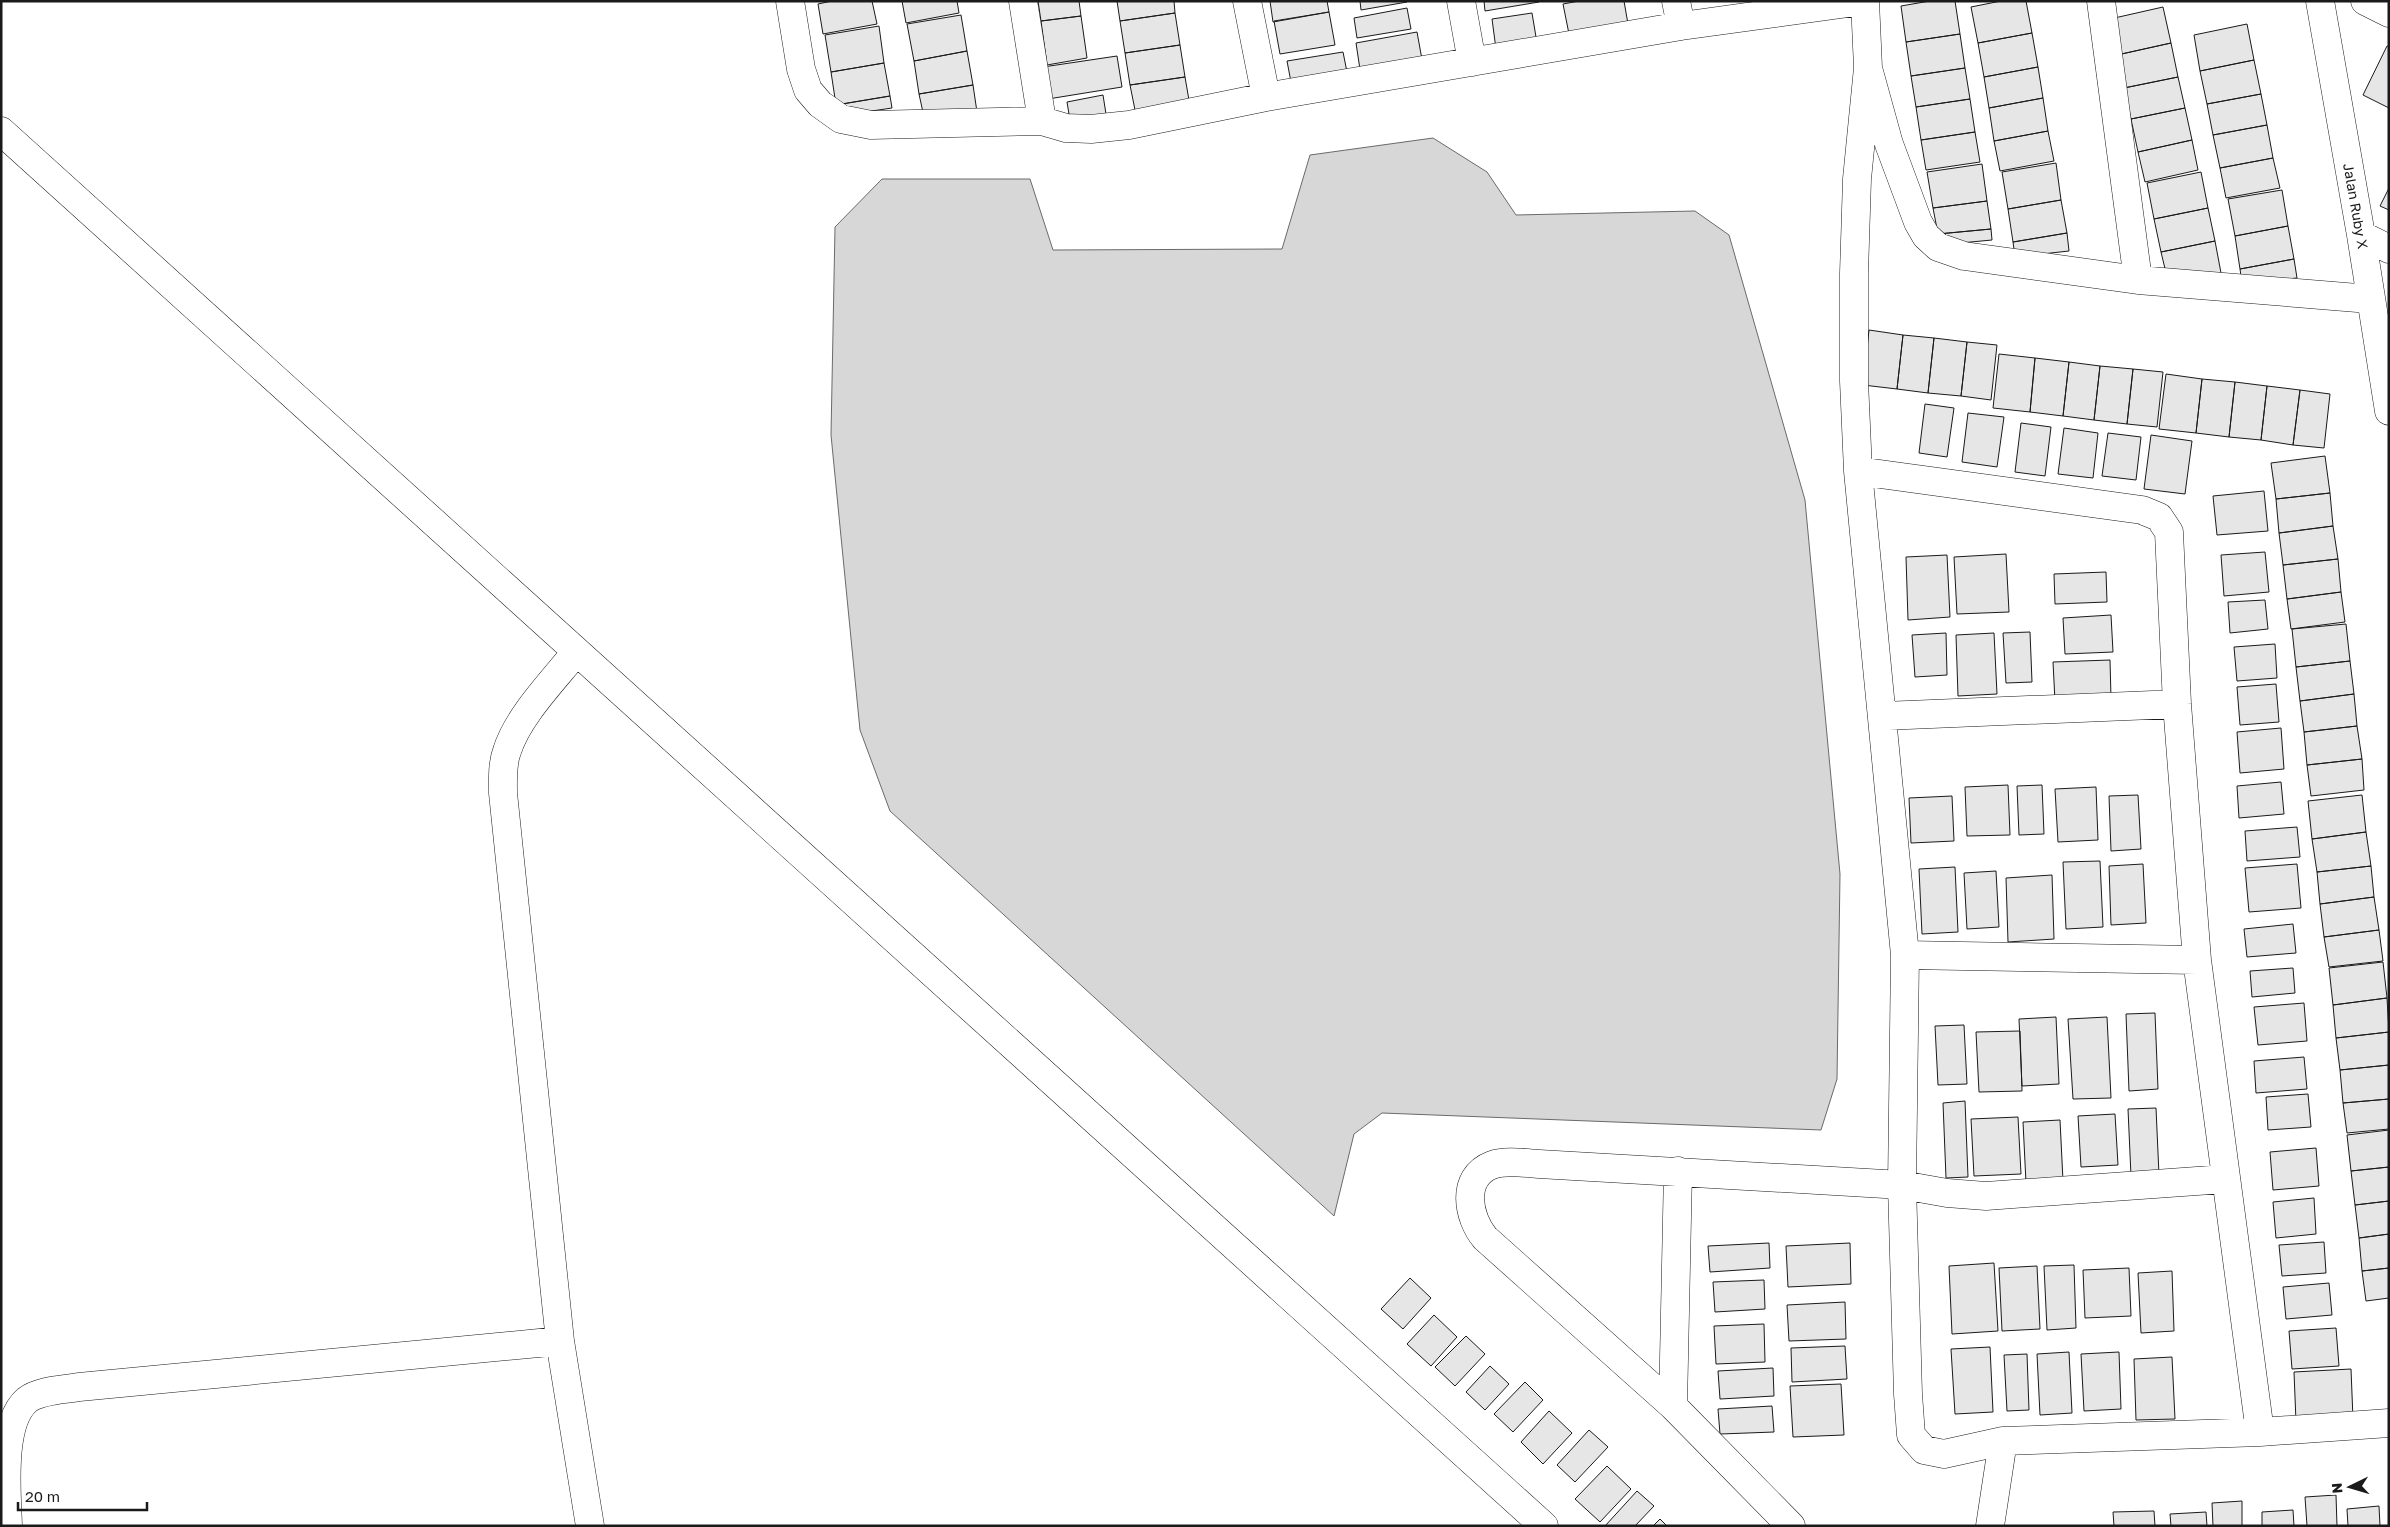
<svg xmlns="http://www.w3.org/2000/svg" width="2390" height="1527" viewBox="0 0 2390 1527" font-family="'Golos Text',sans-serif">
<rect width="100%" height="100%" fill="#fff"/>
<!-- water -->
<path fill="#d7d7d7" stroke="#6a6a6a" d="M1433,138L1487,172L1516,215L1695,211L1729,235L1805,500L1840,874L1837,1079L1821,1130L1382,1113L1354,1134L1334,1216L890,811L860,730L831,435L835,227L882,179H1030L1053,250L1282,249L1310,155Z"/>
<!-- building -->
<path fill="#e6e6e6" stroke="#1a1a1a" d="M832,1H872L877,24L823,34L818,4Z
M902,1H957L959,13L906,23Z
M1038,1H1079L1081,16L1041,21Z
M1117,1H1174L1175,13L1120,21Z
M1270,1H1327L1329,12L1273,22Z
M1360,1H1407V2L1361,10Z
M1484,1H1539V2L1485,11Z
M1579,1H1624L1628,24L1569,34L1563,4Z
M1930,1H1955L1960,34L1906,42L1901,6Z
M2001,1H2026L2032,33L1978,43L1971,7Z
M2163,7L2171,43L2117,55L2110,19Z
M1407,8L1411,29L1357,38L1354,18Z
M1329,12L1335,45L1280,54L1274,21Z
M1175,13L1180,45L1125,53L1120,21Z
M1532,13L1537,43L1496,49L1492,19Z
M961,15L967,51L914,61L907,24Z
M1081,16L1087,58L1047,65L1041,21Z
M2247,24L2254,60L2200,71L2194,35Z
M879,26L884,63L831,72L825,35Z
M1417,32L1423,65L1361,76L1356,43Z
M2032,33L2038,67L1984,77L1978,43Z
M1960,34L1965,68L1911,76L1906,42Z
M2171,43L2178,77L2124,88L2117,55Z
M1180,45L1185,77L1130,85L1125,53Z
M2387,46H2389V108L2363,95Z
M967,51L973,85L919,94L914,61Z
M1343,52L1347,72L1291,82L1287,61Z
M1117,56L1122,87L1048,99L1043,67Z
M2254,60L2261,94L2207,104L2200,71Z
M884,63L890,96L836,105L831,72Z
M2038,67L2043,98L1989,108L1984,77Z
M1965,68L1970,99L1916,107L1911,76Z
M1185,77L1190,106L1136,115L1130,85Z
M2178,77L2185,108L2131,119L2124,88Z
M973,85L977,112L924,117L919,94Z
M2261,94L2267,125L2213,135L2207,104Z
M1103,95L1106,114L1070,120L1067,102Z
M890,96L892,108L838,116L836,105Z
M2043,98L2048,131L1994,141L1989,108Z
M1970,99L1975,132L1921,140L1916,107Z
M2185,108L2192,140L2138,152L2131,119Z
M2267,125L2273,158L2220,168L2213,135Z
M2048,131L2054,161L2000,171L1994,141Z
M1975,132L1980,162L1926,170L1921,140Z
M2192,140L2198,170L2145,182L2138,152Z
M2273,158L2280,188L2226,198L2220,168Z
M2056,163L2061,200L2008,209L2002,172Z
M1982,164L1987,201L1933,208L1927,172Z
M2201,172L2208,208L2154,219L2147,183Z
M2389,188V210L2380,206Z
M2282,190L2288,226L2235,236L2228,199Z
M2061,200L2067,233L2013,242L2008,209Z
M1987,201L1991,229L1938,234L1933,208Z
M2208,208L2215,241L2161,252L2154,219Z
M2288,226L2294,259L2240,269L2235,236Z
M1991,229L1992,240L1939,245L1938,234Z
M2067,233L2069,251L2015,257L2013,242Z
M2215,241L2221,273L2167,277L2161,252Z
M2294,259L2297,278L2242,283L2240,269Z
M1869,330L1903,335L1897,389L1863,385Z
M1903,335L1934,338L1928,393L1897,389Z
M1934,338L1967,342L1961,396L1928,393Z
M1967,342L1997,345L1991,400L1961,396Z
M1999,354L2035,358L2030,412L1993,408Z
M2035,358L2069,362L2063,416L2030,412Z
M2069,362L2100,366L2094,420L2063,416Z
M2100,366L2133,369L2127,424L2094,420Z
M2133,369L2163,372L2157,427L2127,424Z
M2166,374L2202,379L2196,433L2159,429Z
M2202,379L2235,382L2229,437L2196,433Z
M2235,382L2267,386L2261,440L2229,437Z
M2267,386L2300,390L2293,445L2261,440Z
M2300,390L2330,394L2324,448L2293,445Z
M1925,404L1954,408L1947,457L1919,453Z
M1968,413L2004,417L1997,467L1962,462Z
M2021,423L2051,427L2045,476L2015,472Z
M2064,428L2098,433L2093,478L2058,474Z
M2108,433L2141,437L2136,480L2102,476Z
M2151,435L2192,441L2185,494L2144,489Z
M2325,456L2330,493L2276,499L2271,463Z
M2264,491L2268,531L2217,535L2213,496Z
M2330,493L2333,526L2279,533L2276,499Z
M2333,526L2338,559L2283,565L2279,533Z
M2265,552L2269,592L2224,596L2221,555Z
M2006,554L2009,612L1957,614L1954,557Z
M1947,555L1950,617L1908,620L1906,557Z
M2338,559L2341,592L2287,599L2283,565Z
M2106,572L2107,602L2055,604L2054,574Z
M2341,592L2345,622L2291,629L2287,599Z
M2265,600L2268,629L2230,633L2228,602Z
M2111,615L2113,652L2065,654L2063,618Z
M2346,624L2350,661L2296,667L2292,629Z
M2030,632L2032,682L2006,683L2003,633Z
M1946,633L1947,675L1915,677L1912,635Z
M1994,633L1997,694L1958,696L1956,635Z
M2275,644L2277,678L2237,681L2234,647Z
M2110,660L2111,698L2055,701L2053,662Z
M2350,661L2354,694L2300,701L2296,667Z
M2276,684L2279,722L2240,725L2237,687Z
M2354,694L2357,726L2304,732L2300,701Z
M2357,726L2362,759L2307,765L2304,732Z
M2281,728L2284,769L2240,773L2237,732Z
M2362,759L2364,790L2311,796L2307,765Z
M2281,782L2284,814L2239,818L2237,786Z
M2008,785L2010,835L1967,836L1965,787Z
M2042,785L2044,834L2019,835L2017,786Z
M2096,787L2098,840L2058,842L2055,789Z
M2138,795L2141,849L2111,851L2109,796Z
M2362,795L2366,832L2312,839L2308,801Z
M1952,796L1954,841L1911,843L1909,798Z
M2297,827L2300,857L2247,861L2245,831Z
M2366,832L2371,866L2317,872L2312,839Z
M2100,861L2103,927L2066,929L2063,862Z
M2143,864L2146,923L2111,925L2109,866Z
M2297,864L2301,908L2249,912L2245,868Z
M2371,866L2374,897L2320,904L2317,872Z
M1955,867L1958,932L1922,934L1919,869Z
M1996,871L1999,927L1967,929L1964,873Z
M2052,875L2054,939L2008,942L2006,878Z
M2374,897L2379,930L2324,937L2320,904Z
M2293,924L2296,953L2247,957L2244,929Z
M2379,930L2383,961L2329,967L2324,937Z
M2383,962L2387,998L2333,1005L2329,968Z
M2293,968L2295,993L2252,997L2250,971Z
M2387,998L2389,1032L2336,1038L2333,1005Z
M2304,1003L2307,1041L2258,1045L2254,1007Z
M2155,1013L2158,1089L2129,1091L2126,1014Z
M2056,1017L2059,1084L2022,1086L2019,1019Z
M2107,1017L2111,1098L2073,1099L2068,1019Z
M1964,1025L1967,1084L1938,1085L1935,1026Z
M2020,1031L2022,1091L1979,1092L1976,1032Z
M2389,1032V1065L2340,1070L2336,1038Z
M2304,1057L2307,1089L2256,1093L2254,1061Z
M2389,1065V1099L2343,1103L2340,1070Z
M2308,1094L2311,1127L2268,1130L2266,1097Z
M2389,1099V1129L2347,1133L2343,1103Z
M1965,1101L1968,1177L1946,1178L1943,1103Z
M2156,1108L2159,1175L2131,1176L2128,1109Z
M2115,1114L2118,1165L2081,1167L2078,1116Z
M2018,1117L2021,1174L1974,1176L1971,1119Z
M2060,1120L2063,1181L2026,1183L2023,1122Z
M2389,1130V1167L2351,1171L2347,1135Z
M2316,1148L2319,1186L2273,1190L2270,1152Z
M2389,1167V1201L2355,1205L2351,1171Z
M2314,1198L2316,1234L2276,1238L2273,1202Z
M2389,1201V1234L2359,1238L2355,1205Z
M2389,1234V1268L2362,1271L2359,1238Z
M2324,1242L2326,1273L2282,1276L2279,1245Z
M1769,1243L1770,1268L1710,1272L1708,1246Z
M1850,1243L1851,1284L1788,1287L1786,1246Z
M1994,1263L1998,1331L1952,1334L1949,1266Z
M2074,1265L2076,1328L2047,1330L2044,1266Z
M2037,1266L2040,1329L2002,1331L1999,1268Z
M2129,1268L2131,1316L2085,1318L2083,1270Z
M2389,1268V1298L2366,1301L2362,1271Z
M2172,1271L2174,1331L2141,1333L2138,1273Z
M1410,1278L1431,1298L1403,1329L1381,1309Z
M1764,1280L1765,1309L1715,1312L1713,1282Z
M2329,1283L2332,1315L2286,1319L2283,1287Z
M1845,1302L1846,1339L1789,1341L1787,1305Z
M1434,1315L1457,1337L1431,1366L1407,1344Z
M1764,1324L1765,1362L1716,1364L1714,1326Z
M2336,1328L2339,1366L2292,1369L2289,1331Z
M1466,1336L1485,1354L1455,1386L1435,1367Z
M1845,1346L1847,1379L1792,1382L1791,1348Z
M1990,1347L1993,1412L1955,1414L1951,1349Z
M2069,1352L2072,1413L2040,1415L2037,1354Z
M2119,1352L2121,1409L2084,1411L2081,1354Z
M2027,1354L2029,1410L2007,1411L2004,1355Z
M2172,1357L2175,1419L2136,1420L2134,1359Z
M1490,1366L1509,1384L1485,1410L1466,1392Z
M1773,1368L1774,1396L1720,1399L1718,1371Z
M2351,1369L2353,1419L2296,1422L2294,1372Z
M1525,1382L1543,1400L1513,1432L1494,1414Z
M1841,1384L1844,1435L1793,1437L1790,1386Z
M1772,1406L1774,1432L1720,1434L1718,1409Z
M1549,1411L1572,1433L1543,1464L1521,1442Z
M1589,1430L1608,1447L1575,1482L1557,1465Z
M1607,1466L1631,1489L1600,1522L1575,1499Z
M1637,1491L1654,1506L1635,1526H1605Z
M2336,1495L2337,1526H2307L2305,1497Z
M2242,1501V1526H2213L2212,1503Z
M2379,1506L2380,1526H2348L2347,1509Z
M2293,1510L2294,1526H2262V1512Z
M2154,1511L2155,1526H2114L2113,1512Z
M2206,1512L2207,1526H2171L2170,1514Z
M1660,1519L1667,1526H1653Z"/>
<g fill="none" stroke-linecap="round" stroke-linejoin="round">
<!-- street casing -->
<g stroke="#1a1a1a" stroke-width="29">
<path id="street" d="M790,1L801,69L808,90L820,104L841,119L871,125L1042,121L1066,128L1091,129L1129,125L1266,97L1681,26L1863,1
M1023,1L1042,121
M1247,1L1266,97
M1461,1L1472,62
M1676,1L1681,26
M1865,1L1868,68L1889,144L1918,222L1926,236L1938,247L1964,256L2138,280L2370,299
M2101,1L2138,280
M2320,1L2361,235L2389,411
M2365,1L2389,13
M1868,68L1857,179L1854,273V381L1858,471L1905,955L1902,1185L1908,1394L1911,1435L1924,1450L1944,1454L2003,1441L2260,1432L2389,1423
M1,131L1544,1526
M2361,235L2389,249
M1858,471L2142,510L2159,517L2169,532L2177,704L2197,960L2260,1432
M1883,716L2177,704
M1905,955L2197,960
M560,1341L590,1526
M1673,1406L1678,1171
M8,1526C7,1492 0,1423 27,1400C40,1390 63,1390 79,1387L560,1341L503,793C503,779 502,764 507,751C518,716 553,681 576,652
M1791,1526L1673,1406L1485,1238C1468,1218 1460,1177 1492,1165C1505,1160 1525,1163 1539,1164L1902,1185L1947,1193L1986,1196L2225,1179
M1990,1526L2003,1441"/>
</g>
<!-- street -->
<use href="#street" stroke="#fff" stroke-width="28"/>
</g>
<g text-anchor="middle" dominant-baseline="central" stroke-width="4" stroke-linejoin="round" paint-order="stroke">
<!-- street labels -->
<g font-size="14" fill="#1a1a1a" stroke="#fff">
<text transform="translate(2356 206) rotate(80)">Jalan Ruby X</text>
</g>
</g>
<!-- border -->
<rect width="2390" height="1527" fill="none" stroke="#1a1a1a" stroke-width="5"/>
<!-- north arrow -->
<g transform="translate(2350 1487) rotate(265)" stroke="#ffffff" stroke-width="4" paint-order="stroke">
<path d="M0-4L9 19L0 12L-9 19Z" fill="#1a1a1a"/>
<text y="-8" font-size="14" font-weight="bold" text-anchor="middle" fill="#1a1a1a">N</text>
</g>
<!-- scale -->
<path d="M18 1502v8h129v-8" fill="none" stroke="#1a1a1a" stroke-width="2.5"/>
<text x="25" y="1502" font-size="15" fill="#1a1a1a" stroke="#ffffff" stroke-width="4" paint-order="stroke">20 m</text>
</svg>
